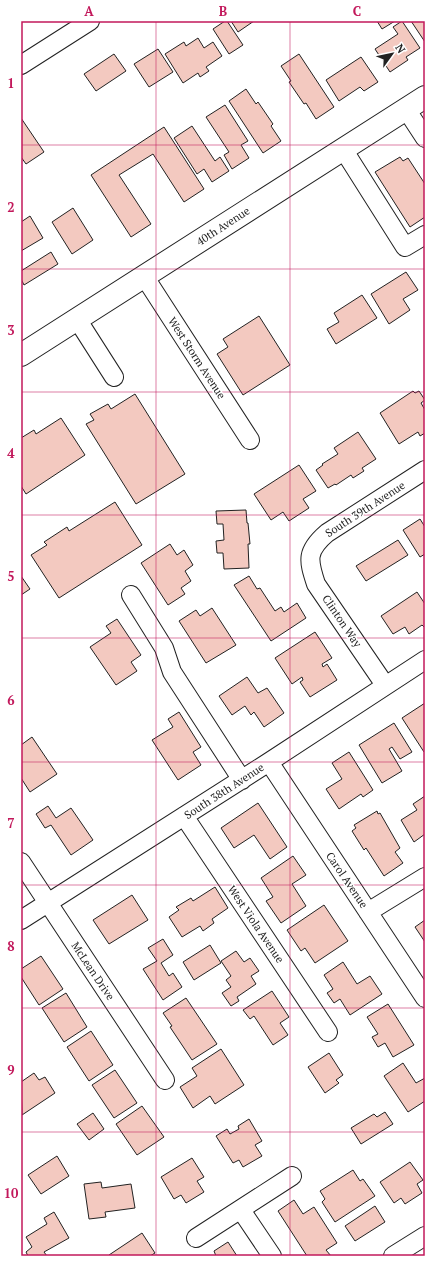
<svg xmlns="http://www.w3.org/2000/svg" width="446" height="1277" viewBox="0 0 446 1277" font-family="'PT Serif',serif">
<rect width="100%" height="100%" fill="#fff"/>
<!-- building -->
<path fill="#f3c9c0" stroke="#222" d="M225,21H227L243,45L229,54L213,29Z
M231,21H254L238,32Z
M377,21H395L382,29Z
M402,21L420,48L406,57L408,60L390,72L375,49L398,34L393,27Z
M411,21H425V42Z
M198,38L204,48L213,42L222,56L206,67L209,71L200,77L198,73L183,83L165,54L184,42L186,46Z
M158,49L173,72L149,87L134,64Z
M114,54L126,71L96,91L84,74Z
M299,54L334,107L316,119L306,103L304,104L289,82L291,81L281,66Z
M361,57L378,82L364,91L360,87L339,101L326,80Z
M246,89L256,104L258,102L273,124L271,126L281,141L263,153L229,101Z
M225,105L248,141L241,145L249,158L232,169L224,155L229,152L206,117Z
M21,118L44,152L26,164L21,157Z
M192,126L215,161L220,157L229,171L212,182L204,169L197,174L174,138Z
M164,127L204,189L184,202L153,154L119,175L151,224L131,237L91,175Z
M400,157L403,161L408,158L425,184V217L410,227L375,172Z
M73,208L93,240L72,254L52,222Z
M30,216L43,238L21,251V222Z
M51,252L58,264L24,285L21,279V271Z
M406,272L418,290L403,299L410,310L389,324L371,294Z
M362,295L377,318L336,344L327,329L339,322L334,313Z
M259,316L290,365L243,395L217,354L228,347L223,339Z
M413,391L415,393L419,391L425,400L421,403L425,410V433L420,436L418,432L399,444L380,413Z
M135,394L185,474L136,504L86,424L94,420L90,414L108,404L111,409Z
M61,418L85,455L26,494L21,486V438L34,430L36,434Z
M358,432L376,459L362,468L364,471L353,478L351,475L336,485L335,484L328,488L316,470L323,465L322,464L338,454L334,448Z
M299,465L316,491L303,499L309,508L289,521L283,512L271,520L254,494Z
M115,502L142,545L59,598L31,555L47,545L44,542L67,527L69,531Z
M246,510L247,523H248L250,544H248L249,568L224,569L223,553H217L216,541L224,540L223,524H217L216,511Z
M420,519L425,527V554L420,557L403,530Z
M398,540L408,555L366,581L356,566Z
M170,544L177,555L184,550L193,565L185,571L191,581L181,588L185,594L168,605L141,563Z
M21,576L30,589L21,595Z
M249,576L257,589L260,588L275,611L281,607L284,612L297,603L306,618L271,641L234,585Z
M417,592L425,604V626L424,627L422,625L409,634L405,627L393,634L381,616Z
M212,608L236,645L206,663L179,621L196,610L200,616Z
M117,619L141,655L131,662L137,671L116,685L90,647L111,633L106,626Z
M315,632L332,658L322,664L323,667L327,664L337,680L310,697L300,682L303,680L302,677L292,684L275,658Z
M247,677L258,693L267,688L284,713L264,727L254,712L251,715L245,706L232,715L219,696Z
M425,703V751L424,752L402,718Z
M179,712L201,747L193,752L201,765L178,780L152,740L173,727L168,719Z
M394,723L412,752L400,759L392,747L389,749L402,771L382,783L359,745Z
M32,737L57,774L30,792L21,778V745Z
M349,752L373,790L363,797L361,794L339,809L326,789L342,779L332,763Z
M425,796V834L414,842L401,820L417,810L413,804Z
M258,803L287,847L270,859L254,835L234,848L221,828Z
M48,806L56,818L71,808L93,840L71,855L51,825L45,828L36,814Z
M377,811L378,814L380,813L400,848L395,852L403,863L384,876L366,848L364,850L352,831L356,828L354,825Z
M293,856L306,875L292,884L306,906L281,923L266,901L273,897L261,878Z
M215,887L228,908L212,919L214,923L203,931L200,926L182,937L169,917L179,910L176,907L191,898L193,901Z
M132,895L148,920L109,944L93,920Z
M324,905L348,941L315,963L305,948L301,951L287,930Z
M425,920V942L415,927Z
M163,939L173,955L161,963L169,976L173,973L182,987L163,1000L143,969L157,961L148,948Z
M210,945L221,963L194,980L183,962Z
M236,951L244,962L250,958L259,971L251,976L256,984L237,997L239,1001L231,1006L222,993L231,987L226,980L231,976L221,961Z
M41,956L63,989L39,1005L21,977V969Z
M343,962L357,984L370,976L382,994L350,1015L340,999L334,1003L327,993L333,989L324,975Z
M272,991L289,1017L280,1023L288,1035L273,1045L254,1016L250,1019L243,1010Z
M66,993L87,1027L64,1042L42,1008Z
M186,998L217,1044L192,1060L170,1027L172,1026L163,1013Z
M388,1004L414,1045L393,1057L385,1043L378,1047L372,1037L378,1034L367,1017Z
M91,1031L113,1065L89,1081L67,1047Z
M221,1049L244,1085L215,1104L210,1096L193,1108L180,1087L197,1076L192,1068Z
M329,1053L343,1075L336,1080L339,1083L325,1093L308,1067Z
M403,1063L416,1083L425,1078V1101L408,1112L384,1076Z
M115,1070L137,1103L114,1118L92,1085Z
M34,1073L39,1080L45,1077L55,1093L22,1115L21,1082Z
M142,1106L164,1137L137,1155L116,1124Z
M385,1112L393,1124L361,1144L351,1128L374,1114L377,1117Z
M93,1113L104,1129L89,1140L77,1124Z
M249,1119L262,1141L255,1145L262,1156L243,1167L239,1160L233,1163L216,1136L227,1129L230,1134L239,1129L238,1126Z
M57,1156L69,1176L41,1194L28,1175Z
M192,1158L204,1177L197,1181L204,1192L186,1203L181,1195L174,1199L161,1177Z
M410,1162L423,1180L417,1184L422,1193L405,1204L401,1198L394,1203L380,1182Z
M353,1170L360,1181L363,1179L375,1196L335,1222L322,1202L325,1199L320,1191Z
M101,1182L102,1188L131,1184L135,1208L105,1212L106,1217L89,1219L84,1184Z
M294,1200L303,1214L314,1207L337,1243L326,1250L331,1256H307L278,1211Z
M375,1206L385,1222L355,1241L345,1226Z
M54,1212L69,1238L44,1252L47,1256H28L26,1252L32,1247L26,1237L47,1224L44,1218Z
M142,1233L155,1253L150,1256H110L109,1255Z
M228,1242L237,1256H216L214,1251Z"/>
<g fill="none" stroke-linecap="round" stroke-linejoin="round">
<!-- minor casing -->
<g stroke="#222" stroke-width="20">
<path id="minor" d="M21,65L90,21
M406,109L425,138
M343,149L405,247L425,235
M144,276L250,440
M77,319L114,377
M131,595L164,648L172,672L242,780
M385,685L316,584C308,560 306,551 327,533L425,470
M269,762L425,998
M184,816L328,1032
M21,862L165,1080
M368,912L425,877
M21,920L269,762L425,660
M241,1210L272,1256
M196,1238L292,1176
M393,1256L425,1236"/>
</g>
<!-- major casing -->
<g stroke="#222" stroke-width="24">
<path id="major" d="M21,355L425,97"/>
</g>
<!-- minor -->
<use href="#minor" stroke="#fff" stroke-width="18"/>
<!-- major -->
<use href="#major" stroke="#fff" stroke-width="22"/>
</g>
<!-- grid -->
<path fill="none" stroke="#c2185b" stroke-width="1" stroke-opacity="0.55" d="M156,21V1256M290,21V1256M21,145H425M21,269H425M21,392H425M21,515H425M21,638H425M21,762H425M21,885H425M21,1008H425M21,1132H425"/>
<g text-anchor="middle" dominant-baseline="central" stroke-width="3" stroke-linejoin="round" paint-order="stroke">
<!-- street labels -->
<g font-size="11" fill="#222" stroke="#fff">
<text transform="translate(223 226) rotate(-33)">40th Avenue</text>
<text transform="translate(197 358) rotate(57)">West Storm Avenue</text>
<text transform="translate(365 509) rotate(-33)">South 39th Avenue</text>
<text transform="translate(342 621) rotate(56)">Clinton Way</text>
<text transform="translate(224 791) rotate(-33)">South 38th Avenue</text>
<text transform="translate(347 880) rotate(56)">Carol Avenue</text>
<text transform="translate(256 924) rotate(56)">West Viola Avenue</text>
<text transform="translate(93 971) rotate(56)">McLean Drive</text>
</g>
</g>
<!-- border -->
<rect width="446" height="1277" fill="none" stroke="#ffffff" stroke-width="44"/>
<!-- north arrow -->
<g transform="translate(392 54) rotate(57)" stroke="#ffffff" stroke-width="3" paint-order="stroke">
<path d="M0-3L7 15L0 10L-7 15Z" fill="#222222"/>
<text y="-6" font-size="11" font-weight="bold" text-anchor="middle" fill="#222222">N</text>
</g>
<rect x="22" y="22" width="402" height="1233" fill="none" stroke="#c2185b" stroke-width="1.5"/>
<g font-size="13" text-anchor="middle" font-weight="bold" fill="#c2185b">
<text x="89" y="16">A</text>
<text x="223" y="16">B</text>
<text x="357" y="16">C</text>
<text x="11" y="88">1</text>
<text x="11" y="212">2</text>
<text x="11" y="335">3</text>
<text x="11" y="458">4</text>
<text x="11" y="581">5</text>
<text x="11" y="705">6</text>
<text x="11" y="828">7</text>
<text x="11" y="951">8</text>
<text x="11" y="1075">9</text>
<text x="11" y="1198">10</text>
</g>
</svg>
